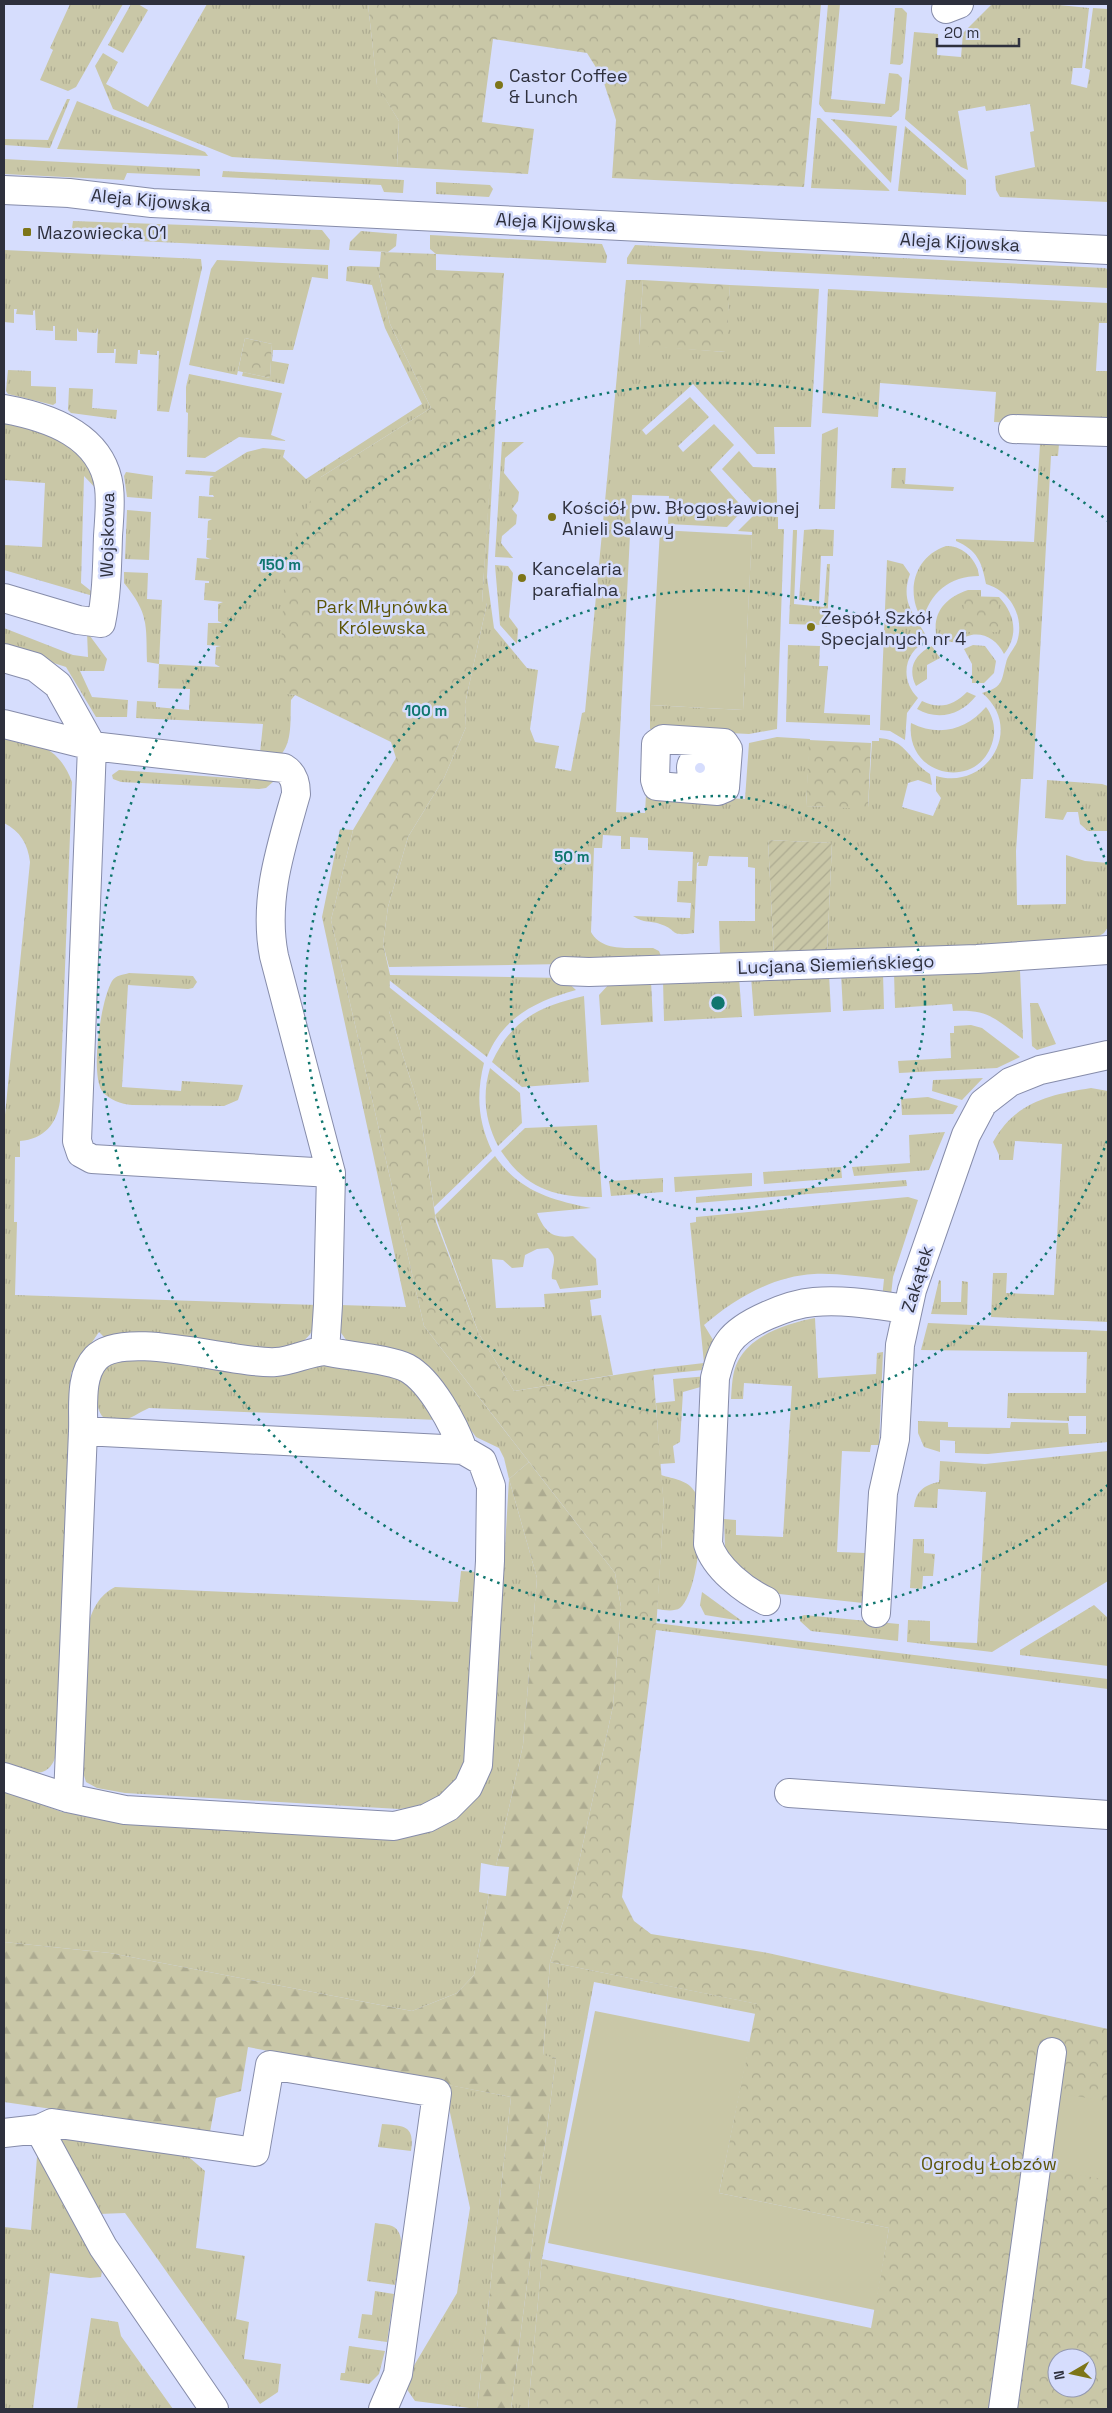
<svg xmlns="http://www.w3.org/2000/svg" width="1112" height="2413" viewBox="0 0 1112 2413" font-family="'Space Grotesk',sans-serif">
<defs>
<pattern id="grass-tufts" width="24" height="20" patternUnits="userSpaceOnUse" patternTransform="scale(1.25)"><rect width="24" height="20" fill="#c9c7a7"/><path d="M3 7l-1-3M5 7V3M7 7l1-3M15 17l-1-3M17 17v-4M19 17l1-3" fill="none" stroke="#adab91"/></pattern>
<pattern id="forest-firs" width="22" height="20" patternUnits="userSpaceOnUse" patternTransform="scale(1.25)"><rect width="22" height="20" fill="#c9c7a7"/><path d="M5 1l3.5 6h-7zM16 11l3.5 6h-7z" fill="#adab91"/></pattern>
<pattern id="park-crowns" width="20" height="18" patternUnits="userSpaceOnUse" patternTransform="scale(1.25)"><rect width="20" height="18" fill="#c9c7a7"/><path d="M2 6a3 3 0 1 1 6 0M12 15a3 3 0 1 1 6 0" fill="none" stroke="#adab91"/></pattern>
<pattern id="garden-furrows" width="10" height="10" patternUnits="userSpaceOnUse" patternTransform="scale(1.25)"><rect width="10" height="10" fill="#c9c7a7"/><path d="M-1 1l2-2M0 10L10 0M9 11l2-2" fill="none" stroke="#adab91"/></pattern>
</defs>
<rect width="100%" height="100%" fill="#d6ddfd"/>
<!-- grass -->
<path fill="url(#grass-tufts)" d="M70,4H123L76,87L68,91L40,80L53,50L50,48Z
M131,4H138L148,10L123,53L108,45Z
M207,4H368L377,85L399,121L397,167L232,157L113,109L95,66L103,53L118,62L106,84L148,107Z
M828,4H840L831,99L885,104L889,73L898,74L902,78L899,110L891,117L825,112L819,104Z
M992,4H1049L1089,8L1082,68H1073L1071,84L1087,88L1090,70L1085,68L1093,8L1108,9V202L1000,197L996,190L995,176L1035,167L1030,132L1034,131L1030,104L986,111L985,106L958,111L968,170L961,167L905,119L914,32L938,34L937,55L961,57L963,33Z
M895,8H902L907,13L903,63L900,65L890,64Z
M67,99H70L50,148L4,145V139L48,140Z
M77,101L205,152L208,156L57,149Z
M817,118H820L890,191L811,188Z
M831,119L897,126L891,183Z
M905,126L966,180V195L898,191Z
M4,159L200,169V176L127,173L124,180L4,174Z
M223,171L404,180L403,193L384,192L381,185L222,177Z
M436,182L490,185L493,189L489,197L436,194Z
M73,221L322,230L330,240L329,250L72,238L68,233L72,228Z
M361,231L397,234L396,246L388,252L349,250L350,242Z
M430,235L602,244L607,256L606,263L436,254L430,249Z
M635,245L1104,268L1108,269V288L627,264V258Z
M4,250L201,259L202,268L169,412L157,411L159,351H157V355L140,354V350H138L137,364L115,363L116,349H114V353H97L98,328L96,333L79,332L77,328V341L55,340V326H53V331L36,330L35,310L33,311V315L16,314L17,309H14V323L4,322Z
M217,260L328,265V279L312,277L293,350H273L272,361L289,364L284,384L242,376L243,372L270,378L272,344L245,338L237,375L189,365L211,269Z
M350,266L381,267L379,274L390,324L431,408L321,477L289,694L295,695L291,700C290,719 293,742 280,756L260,753L263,724L136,718L137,701L156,702V707L189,710L190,689L158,688L159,664L147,662C146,624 149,614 124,583V572L148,573L147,599L162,600L159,664L220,667L215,664L216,647L221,646L207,645L208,623H222L218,621V604L223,602L204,600L205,583H209V581L195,580L197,558L210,559L206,557L207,540L212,539L207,538L208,521L212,519L198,518L199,496L214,497L213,495H209L210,478L214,476L185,474L186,470L215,472L247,452L263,448L285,450L283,457L306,479L422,404L385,328L372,285L346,281L347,267Z
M626,280H643L639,345L725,352L730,285L819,289L811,427H774L775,454H757L693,384L642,430L646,435L690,397L709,417L678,446L683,452L714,424L734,445L710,470L744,509L727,527L668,524L669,496L632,495L616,812L645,813L646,794L745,799L749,743L777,737L810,739L806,806L868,808L872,741H879V738C908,740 909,762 930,774L932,785L918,780L908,783L902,807L933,816L941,798L936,791V776C987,791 1025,728 982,693C1004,687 1001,681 1006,663C1007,656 1014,649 1017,642C1025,618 1011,591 986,584C982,562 977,550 956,541V539L1034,542L1040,444H1059L1058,456H1051L1033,779H1021L1016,851L1017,905L1066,904V855L1085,861L1108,863V927L1104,933L1088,943L827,954L832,843L768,840L774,957L722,959L720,954L719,921H755V868L748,867V857L709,856L707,866H698L699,862L697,863L694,933C668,937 679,930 660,924C649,920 645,924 633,916L690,918L691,903L677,902L678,881H692L693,852L648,850V838L630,837V849H621V836L603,835L602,848H594L591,932C602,953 633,947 653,948L659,951L661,956L564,964L389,967L383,944L388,907L408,837L444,778L466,727L465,704L487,603H482L494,410H496L487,577L494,628L527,668L538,670L530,729L535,742L559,746L555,768L571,771L582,713L585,712Z
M828,289L1108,303V323H1099L1096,371H1108V427L994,422L996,392L880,383L878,417L822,413Z
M8,370L31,371V386L56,387V403L53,405L8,394L6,391Z
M189,374L282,393L271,435L287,441L239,437L205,458L187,457L188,413L186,412V387Z
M69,388L93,389L92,408L117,410L116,419L71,413L68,410Z
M4,418L74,440L102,495L84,476L81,583L100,598L4,570V545L42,547L45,483L4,480Z
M838,427L835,509H819L822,434Z
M502,442H524L505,458L504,473L519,492L518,501L512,509L517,515L516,524L502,536L501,543L513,558L495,557Z
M739,451L753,467L776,468L777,503L753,502L722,469Z
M892,468H906L905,484L954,487L953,491L891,488Z
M126,472L153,476L152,499L127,497L124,476Z
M127,510L151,512L149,560L125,559Z
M754,515L778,517V529H784L777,729L749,734L650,729V705L743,710L752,532L738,531Z
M816,529L834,530L833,556H821L819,601L799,600L804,530Z
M793,530H797V533L794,604L824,607L827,564H830L827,627L820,625L789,624Z
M946,546C963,545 978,561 979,576C950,576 929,593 923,621C905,594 913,557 946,546Z
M887,560L903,564L910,574C899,604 917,617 929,641C904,649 899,680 918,698L907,713L905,740L890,731L880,730Z
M495,565L508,566L513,573L509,617L518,629L517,644L500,625Z
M968,590H981V597H999C1015,614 1019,635 1004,654C995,635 973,627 957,643L937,639C931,613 945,598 968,590Z
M4,628L73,655L88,657L87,632L107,659L104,671H80L92,697L128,700L127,717H96L66,667L4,647Z
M788,645L820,646L819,666H828L824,713L870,715V725L786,722Z
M973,645L985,646L996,661L994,673L984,683H972V664L964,649Z
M932,646L940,658L927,665V679L916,686C907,668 915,654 932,646Z
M967,692L976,696C961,715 938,721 917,709L922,701C940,710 954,705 967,692Z
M986,707C993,716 996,729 993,740C980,792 905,778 911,723C939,737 966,730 986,707Z
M4,735C37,744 58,745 72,782L60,1101C57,1124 44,1139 20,1141V1157H15L14,1222H17L15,1295L318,1305C315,1333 311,1340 283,1351L108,1341L99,1332L71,1373L57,1750C51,1784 26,1772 4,1764V1125L30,862C28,844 20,831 4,823Z
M119,770L274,781L266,788L259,789L121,782L113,779L112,775Z
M1047,780L1102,784L1108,786V831H1088L1080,824L1078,812H1067L1063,820L1045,818Z
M340,829L353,830L331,920L424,1326L529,1462L509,1479L537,1578L523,1745L496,1866L481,1863L479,1892L489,1894L474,1975L457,1993L412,2011L110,1953L4,1942V1791L62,1812L134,1823L458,1816C475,1801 483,1785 492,1764L499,1603L503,1581L509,1479L504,1458L499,1448L476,1437L424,1366L349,1344L339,1330L340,1305L406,1307L322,917Z
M1037,966V969L1020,970L1023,1039C995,1019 989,1009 953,1011L952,1004L895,1008L894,972Z
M129,973L193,976L197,982L193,988L188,989L128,985L122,1087L181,1091L182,1081L243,1085L238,1100L224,1106L132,1105C121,1104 109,1100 102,1091C90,1072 101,1000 112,981C116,975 123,975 129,973Z
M883,973L884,1009L843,1011L841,974Z
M829,974L831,1012L754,1016L751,977Z
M390,975L563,978L576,990C536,1001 503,1017 487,1057L389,980Z
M739,978L742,1017L664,1021L663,980Z
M651,981L653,1022L601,1025L599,995L611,982Z
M389,987L484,1063C476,1095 478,1121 492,1151L434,1207L420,1110L389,1011Z
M584,996L589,1082L522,1087L492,1062C512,1019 540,1006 584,996Z
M1030,1003H1038L1056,1044L1037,1050L1032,1046Z
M971,1025L982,1028L1020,1057L997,1068L899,1073L898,1061L951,1058L950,1033H954V1026Z
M490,1068L520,1093L522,1123L498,1146C485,1121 482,1095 490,1068Z
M983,1078L962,1100L932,1091L933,1080Z
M1091,1088L1108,1091V1322L991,1317L993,1273H1007L1006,1293L1054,1295L1062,1144L1015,1141L1013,1160H999V1155L993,1142C1015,1102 1049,1095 1091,1088Z
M928,1097L958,1106L953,1114L902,1115L901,1099Z
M597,1125L602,1197C557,1198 527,1190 501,1151L525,1128Z
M945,1132L929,1170L854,1176L852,1167L910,1163L909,1135Z
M495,1156C519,1191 551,1200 591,1208L537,1213C545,1232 552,1239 573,1236L596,1259L598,1285L560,1289L556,1280L552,1279C550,1267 560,1259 548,1248L537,1249L525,1255L523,1267L512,1268L503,1260L492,1259L496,1308L545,1307L544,1294L601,1290V1298L590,1300L592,1316L601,1315L613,1375L514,1391L479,1334L435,1215Z
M841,1167L842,1178L764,1184L763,1172Z
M752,1173V1186L675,1192L674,1177Z
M663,1178V1192L611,1196L609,1181Z
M906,1180L907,1186L696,1203V1197Z
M908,1197L918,1200L893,1277L891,1295L882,1299L884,1279C861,1277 837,1273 814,1274C773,1276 734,1299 704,1325L715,1343L710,1347L709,1366H702L703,1370L653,1375V1369L704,1363L690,1223L696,1222V1217Z
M939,1280L941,1281V1302H961L962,1281L968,1282L967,1315L931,1314Z
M815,1318L818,1378L876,1374L877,1353L883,1352L879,1445H871L870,1452L842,1451L837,1552L865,1553L863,1603L770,1593L728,1557L725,1547L724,1519L736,1520V1535L783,1537L792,1386L744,1383L743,1399H731C732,1386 732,1372 738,1361C751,1335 788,1323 815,1318Z
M928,1323L1108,1331V1442L988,1454L955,1453V1441L940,1440V1452L924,1447L918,1433V1421L948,1422V1427L1010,1428L1011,1422L1068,1423L1069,1434H1086V1416H1069V1421L1007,1418L1008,1393H1086L1087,1352L921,1350Z
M115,1359L315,1362L407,1378L438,1420L149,1408C140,1412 129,1420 120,1421C89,1426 98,1387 100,1370Z
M708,1376L704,1386L683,1392L680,1442L673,1446L675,1463L660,1464L656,1403L675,1401L673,1379Z
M1108,1451V1581L992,1652L907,1642L908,1620L930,1621V1641L977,1643L986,1492L938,1489L937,1508L914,1507C916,1491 924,1485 939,1482L940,1461L985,1464Z
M661,1475C674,1479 688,1480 695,1492C706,1512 698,1593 680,1608C674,1612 664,1610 657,1609L664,1507Z
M913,1539H924V1553L935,1554L933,1576H923L922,1589L910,1588Z
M461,1571L477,1572L473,1604L469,1750C463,1788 435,1806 399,1809L125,1793L97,1788L86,1782L82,1769L87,1627C93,1609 98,1596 115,1587L458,1602Z
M702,1592L742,1621L705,1615L700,1605Z
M1094,1605L1108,1618V1666L1020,1655V1650Z
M804,1615L899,1624L898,1641L811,1631L800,1621V1617Z
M656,1623L1108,1679V1689L656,1630Z
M550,1962L758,2004L756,2014L594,1982L542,2259L528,2409H511L556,2058L543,2056Z
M444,2084L511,2097L477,2409L415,2401L406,2388V2379L457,2293L470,2208Z
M382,2124C404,2126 415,2125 411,2151L378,2147Z
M62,2135L183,2152L205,2171L196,2248L245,2256L236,2319L249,2322L244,2359L281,2364L278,2392L260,2404L125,2213L99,2214L55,2143Z
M42,2155L102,2271L101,2277L90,2278L50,2273L33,2409H4V2227L31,2230L37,2157Z
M375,2223C380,2224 389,2224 394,2227C409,2237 397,2271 395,2285L367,2281Z
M375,2291L394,2294L387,2342L358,2338L362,2314L372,2315Z
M91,2318L118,2322L121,2336L173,2409H77Z
M349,2346L385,2351L379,2374L369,2384L340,2380L341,2373H345Z"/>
<!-- forest -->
<path fill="url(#forest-firs)" d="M529,1462L615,1573L621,1607L613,1706L572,1894L550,1962L543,2055L556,2058L511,2409H477L511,2097L248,2047L241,2091L216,2098L210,2132L4,2102V1942L110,1953L412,2011L457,1993L474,1975L489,1894L506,1896L509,1867L496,1866L523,1745L537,1578L509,1479Z"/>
<!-- park -->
<path fill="url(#park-crowns)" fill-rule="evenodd" d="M368,4H821L804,187L612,178L616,120L602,77L587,53L493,39L482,122L534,129L528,174L397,167L399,121L377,86Z
M381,252L436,254V270L504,273L482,602L487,603L465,704L466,727L444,778L408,837L388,907L383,944L390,975L389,1011L420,1110L436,1222L479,1334L514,1391L653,1369L664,1507L656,1630L622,1897L634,1921L651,1934L768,1953L1108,2029V2409H528L542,2259L871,2328L889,2228L719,2193L757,2004L550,1962L572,1894L613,1706L621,1607L615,1573L424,1326L331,920L353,830L396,758L391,742L295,695L279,693L284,587L296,532L321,477L431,408L390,324L379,274ZM1057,2358H1087V2388H1057Z
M643,280L730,285L726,352L639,346Z
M245,338L272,344L270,378L238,371Z
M964,596L999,597L998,632H963Z
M809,740L871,743L868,809L806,806Z"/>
<!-- garden -->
<path fill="url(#garden-furrows)" d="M768,840L832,843L827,954L774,957Z"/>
<!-- pitch -->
<path fill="#c9c7a7" d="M660,530L752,535L743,710L650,705Z
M595,2011L750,2042L719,2193L889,2228L875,2310L548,2243Z
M1060,2093L1108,2102V2180L1046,2169Z"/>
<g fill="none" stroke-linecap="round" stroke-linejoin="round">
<!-- minor casing -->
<g stroke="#868caa" stroke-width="30">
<path id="minor" d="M946,9L959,4
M4,190L69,193L152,203L1108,250
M4,409C49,417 102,435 109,487C111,503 109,520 108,536C107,566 107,594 101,623L78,620L4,598
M1013,429L1108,432
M4,658L35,667L58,685L92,746L77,1141L81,1153L92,1159L331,1173
M4,724L92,746L284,768C294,774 296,783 296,794C281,847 263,900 274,956L331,1173L328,1305L325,1351C308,1352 293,1361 276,1362C235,1365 125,1328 96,1358C79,1376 84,1408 83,1431
M663,739L724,743L728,749L725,788L718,791L657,786L655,780L656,744Z
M691 768a9 9 0 1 1 18 0a9 9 0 1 1-18 0Z
M564,971L589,972L977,959L1108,950
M325,1351C347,1356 389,1359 407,1368C431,1381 454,1425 463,1450
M766,1601C745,1591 715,1568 708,1544L715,1378C718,1366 721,1353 729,1342C743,1322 790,1304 814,1302C844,1299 877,1305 907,1309
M876,1613L883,1493L895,1439L900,1345L912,1290L966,1135L983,1103L1010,1082L1040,1070L1108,1055
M4,1777L68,1798L125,1810L394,1826L427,1818L448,1807L468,1787L478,1765L490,1561L491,1486L482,1461L463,1450L83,1431L68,1798
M789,1793L1108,1815
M39,2129L103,2247L214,2409
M4,2133L39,2129L52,2123L255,2152L270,2065L437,2093L398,2374L383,2409
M1003,2409L1052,2052"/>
</g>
<!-- minor -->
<use href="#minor" stroke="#fff" stroke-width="28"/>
</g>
<!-- distance rings -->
<g fill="none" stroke="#0f766e" stroke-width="2.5" stroke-dasharray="2.5 5">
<circle cx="718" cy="1003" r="207"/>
<path d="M1107 1141A413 413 0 1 1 1107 865"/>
<path d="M1108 1485A620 620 0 1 1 1108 521"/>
</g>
<!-- markers -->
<g fill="#7d7518" stroke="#d6ddfd" stroke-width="2">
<circle cx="499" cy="85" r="5"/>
<rect x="22" y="227" width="10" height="10" rx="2.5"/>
<circle cx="552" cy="517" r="5"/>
<circle cx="522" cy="578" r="5"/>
<circle cx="811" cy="627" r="5"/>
</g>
<g text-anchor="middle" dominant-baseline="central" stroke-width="5" stroke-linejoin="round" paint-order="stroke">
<!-- poi labels -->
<g font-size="18" fill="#2e303d" stroke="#d6ddfd" text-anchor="start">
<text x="509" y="75">Castor Coffee<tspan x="509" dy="21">&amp; Lunch</tspan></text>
<text x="37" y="232">Mazowiecka 01</text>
<text x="562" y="507">Kościół pw. Błogosławionej<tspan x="562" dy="21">Anieli Salawy</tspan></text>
<text x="532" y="568">Kancelaria<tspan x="532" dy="21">parafialna</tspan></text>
<text x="821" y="617">Zespół Szkół<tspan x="821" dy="21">Specjalnych nr 4</tspan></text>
</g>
<!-- street labels -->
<g font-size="18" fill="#2e303d" stroke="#d6ddfd">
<text transform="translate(151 200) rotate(5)">Aleja Kijowska</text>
<text transform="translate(556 222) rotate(3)">Aleja Kijowska</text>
<text transform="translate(960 242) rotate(3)">Aleja Kijowska</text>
<text transform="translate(107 535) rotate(-89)">Wojskowa</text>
<text transform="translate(836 964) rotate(-2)">Lucjana Siemieńskiego</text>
<text transform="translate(917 1279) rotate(-73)">Zakątek</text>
</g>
<!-- park labels -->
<g font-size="18" fill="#5c5508" stroke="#d6ddfd">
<text x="382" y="606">Park Młynówka<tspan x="382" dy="21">Królewska</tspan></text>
<text x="989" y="2163">Ogrody Łobzów</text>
</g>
</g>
<circle cx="718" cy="1003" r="8" fill="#0f766e" stroke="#d6ddfd" stroke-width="2.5"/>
<g font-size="15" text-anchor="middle" font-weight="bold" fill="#0f766e" stroke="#d6ddfd" stroke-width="5" stroke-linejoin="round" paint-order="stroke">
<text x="280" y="570">150 m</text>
<text x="426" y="716">100 m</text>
<text x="572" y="862">50 m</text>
</g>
<!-- border -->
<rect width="1112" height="2413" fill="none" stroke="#2e303d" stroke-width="10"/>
<!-- north arrow -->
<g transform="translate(1072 2373) rotate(261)"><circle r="24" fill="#d6ddfd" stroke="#9398b0"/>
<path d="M0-4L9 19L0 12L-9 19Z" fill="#7d7518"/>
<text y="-8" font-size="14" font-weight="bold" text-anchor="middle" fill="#2e303d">N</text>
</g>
<!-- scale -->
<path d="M937 38v8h82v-8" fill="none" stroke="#2e303d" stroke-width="2.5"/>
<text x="944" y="38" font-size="15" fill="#2e303d" stroke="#d6ddfd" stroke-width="4" paint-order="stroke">20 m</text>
</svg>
